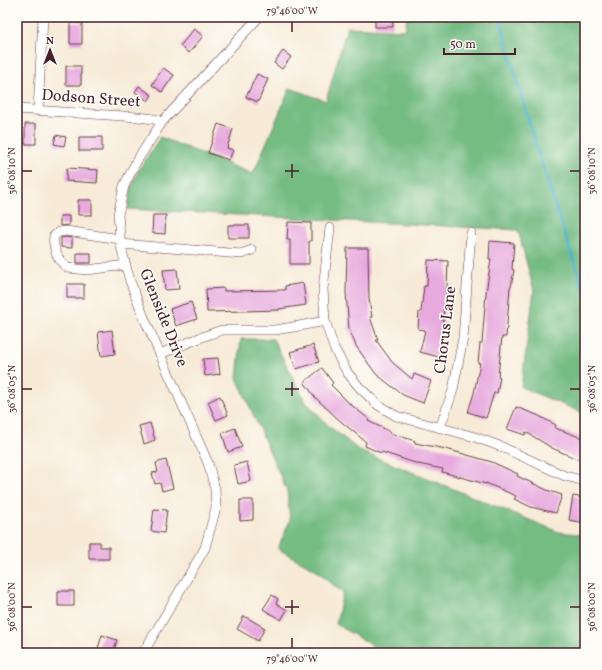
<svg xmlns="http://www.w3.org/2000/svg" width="602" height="670" viewBox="0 0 602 670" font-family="Vollkorn,serif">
<rect width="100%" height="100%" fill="#fdfcf7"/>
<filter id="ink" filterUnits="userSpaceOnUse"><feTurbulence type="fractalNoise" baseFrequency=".025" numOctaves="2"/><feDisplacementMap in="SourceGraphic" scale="8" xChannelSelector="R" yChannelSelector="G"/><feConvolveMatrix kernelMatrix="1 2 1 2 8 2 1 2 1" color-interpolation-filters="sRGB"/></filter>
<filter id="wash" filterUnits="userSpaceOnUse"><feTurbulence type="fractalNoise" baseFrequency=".012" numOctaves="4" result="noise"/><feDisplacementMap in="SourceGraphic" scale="16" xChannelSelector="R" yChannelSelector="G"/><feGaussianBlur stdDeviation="0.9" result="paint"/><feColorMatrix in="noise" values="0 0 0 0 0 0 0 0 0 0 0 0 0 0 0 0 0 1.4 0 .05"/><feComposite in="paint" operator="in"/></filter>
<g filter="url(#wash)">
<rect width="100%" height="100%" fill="#f7ebd8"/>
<!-- forest -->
<path fill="#74bc83" stroke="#5f6e57" d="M407,17H585V414L521,387L534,291L518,230L128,209L131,189L138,171L160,137L253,174L290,88L326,101L347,27L405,30Z
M241,339H273L305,401L329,426L360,451L559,532L585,535V653H384L336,624L343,593L315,569L278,549L290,520L287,491L237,378Z"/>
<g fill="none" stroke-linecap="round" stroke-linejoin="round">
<!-- stream -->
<path stroke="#49aec8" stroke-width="3" d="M500,17C524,110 552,201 585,292"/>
</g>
<g id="blocks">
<!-- building -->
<path fill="#e7a9de" d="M375,17H393V27H375Z
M70,23H82V44H70Z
M194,29L203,36L189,53L180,46Z
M283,51L291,57L282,69L274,63Z
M66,66H81V85H66Z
M163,68L174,75L162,92L152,85Z
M257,74L268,79L258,102L246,97Z
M139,86L152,95L148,101L135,92Z
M25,124H36V144H25Z
M218,124L233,129L227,148L233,150L229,160L208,153Z
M56,135L66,137L64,146L54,144Z
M79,137H102V151H79Z
M67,168L98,170L97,183L66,181Z
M78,200H92V215H78Z
M153,215H166L165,234L152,233Z
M60,216H69V225L60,226Z
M288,222L311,223V241H309V264H290V240H287Z
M228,225H249V238H228Z
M66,237L72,238V248L61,247V238Z
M490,241L514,243L512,269L514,270L511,287H510L506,337H502L498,376L500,377L497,393H494L486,418L468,412L474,393L480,363H478L480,343H482L486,293L491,259H489Z
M347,248H368L369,299L372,317H370L378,340H376L392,362L412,379L414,374L431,381L423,403L403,395L376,374L356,346L349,329L346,293Z
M77,253H91V263H77Z
M428,260L448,261L447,289L446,306L444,305L442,339H443L439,357L420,352L425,330L418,329L419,312H421L424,286H427Z
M177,269L179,289L165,290L163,270Z
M303,283L306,305L279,309V310L207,312L206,289L224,288V291L285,290V286Z
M67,284H84V298H67Z
M191,302L197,319L176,326L170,309Z
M112,330L115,354L101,356L98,332Z
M313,345L319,362L296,369L290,352Z
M218,358L220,374L205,376L203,359Z
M322,368L333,383L331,385L350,404L370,420L368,421L391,432L390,433L415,441V443L446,449L492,462L518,474L517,476L547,490L562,495L556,513L531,507L514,499L516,496L486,483V484L442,472L443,469L418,464L382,452L381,453L365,446L366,442L338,419L315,397L304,382Z
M220,396L228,415L216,420L208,402Z
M516,407L537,415L556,425L555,428L585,439V459H577L552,448L526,432L525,435L507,429Z
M150,423L155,440L144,444L139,426Z
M235,428L242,447L228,452L222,433Z
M166,460L173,488L162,491L160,483L155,484L152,473L158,472L156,463Z
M247,462L251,481L238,484L234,465Z
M573,496L585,498V523L569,520Z
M240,500H253V520L240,521Z
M154,509L167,510L164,533L151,531Z
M89,542H100V547H109V559H89Z
M58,591H74V606H58Z
M272,595L278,599L276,603L287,610L281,620L263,609Z
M244,616L265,628L258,641L237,629Z
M102,635L117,640L113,653L97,652Z"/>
</g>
</g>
<g filter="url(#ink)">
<use href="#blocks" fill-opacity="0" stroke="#643e45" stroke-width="1"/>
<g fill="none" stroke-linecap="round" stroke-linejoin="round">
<!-- minor casing -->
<g stroke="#643e45" stroke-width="10">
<path id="minor" d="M17,109L138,117L154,119L162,122
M38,111L43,17
M330,228L323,289L325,321L334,348L347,372L360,388L378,405L396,416L475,437L502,447L565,476L585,481
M120,239L66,231L59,232L54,236C52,248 58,261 68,268L87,270L126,265
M121,244L241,254L252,250
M160,354L202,337L222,330H275L299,326L325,321
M440,428L453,390L463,338L471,233
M143,653L205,548L216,508L215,489L208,463L145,320L130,281L121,247L118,215L124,186L136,162L162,122L259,17"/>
</g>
<!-- minor -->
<use href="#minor" stroke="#fff" stroke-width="9"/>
</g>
</g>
<!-- ticks -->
<path fill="none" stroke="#4a1f2b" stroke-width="1.5" d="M292,22V32M292,164V178M22,171H32M285,171H299M570,171H580M292,382V396M22,389H32M285,389H299M570,389H580M292,600V614M22,607H32M285,607H299M570,607H580M292,638V648"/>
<g text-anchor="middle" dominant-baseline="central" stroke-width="3.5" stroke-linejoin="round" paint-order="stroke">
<!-- street labels -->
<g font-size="16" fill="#4a1f2b" stroke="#fdfcf7">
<text transform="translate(91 99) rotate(4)">Dodson Street</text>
<text transform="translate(163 318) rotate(68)">Glenside Drive</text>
<text transform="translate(446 330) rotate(-83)">Chorus Lane</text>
</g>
</g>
<!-- margin -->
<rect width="602" height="670" fill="none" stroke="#fdfcf7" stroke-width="44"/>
<!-- north arrow -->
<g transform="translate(50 50)" stroke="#fdfcf7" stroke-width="3" paint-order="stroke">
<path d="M0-3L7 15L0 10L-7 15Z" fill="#4a1f2b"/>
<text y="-6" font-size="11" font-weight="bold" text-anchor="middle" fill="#4a1f2b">N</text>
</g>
<!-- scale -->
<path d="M444 48v6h71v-6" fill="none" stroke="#4a1f2b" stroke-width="2"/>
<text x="450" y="48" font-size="12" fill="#4a1f2b" stroke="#fdfcf7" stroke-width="3" paint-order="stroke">50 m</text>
<rect x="22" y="22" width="558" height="626" fill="none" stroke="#4a1f2b" stroke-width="1.5"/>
<g font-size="10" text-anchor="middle" fill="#4a1f2b">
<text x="292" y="14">79°46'00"W</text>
<text transform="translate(11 171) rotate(-90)" y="4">36°08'10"N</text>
<text transform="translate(591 171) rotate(-90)" y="4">36°08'10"N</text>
<text transform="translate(11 389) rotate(-90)" y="4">36°08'05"N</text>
<text transform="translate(591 389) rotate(-90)" y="4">36°08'05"N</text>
<text transform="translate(11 607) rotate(-90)" y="4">36°08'00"N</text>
<text transform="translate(591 607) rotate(-90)" y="4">36°08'00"N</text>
<text x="292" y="662">79°46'00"W</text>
</g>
</svg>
